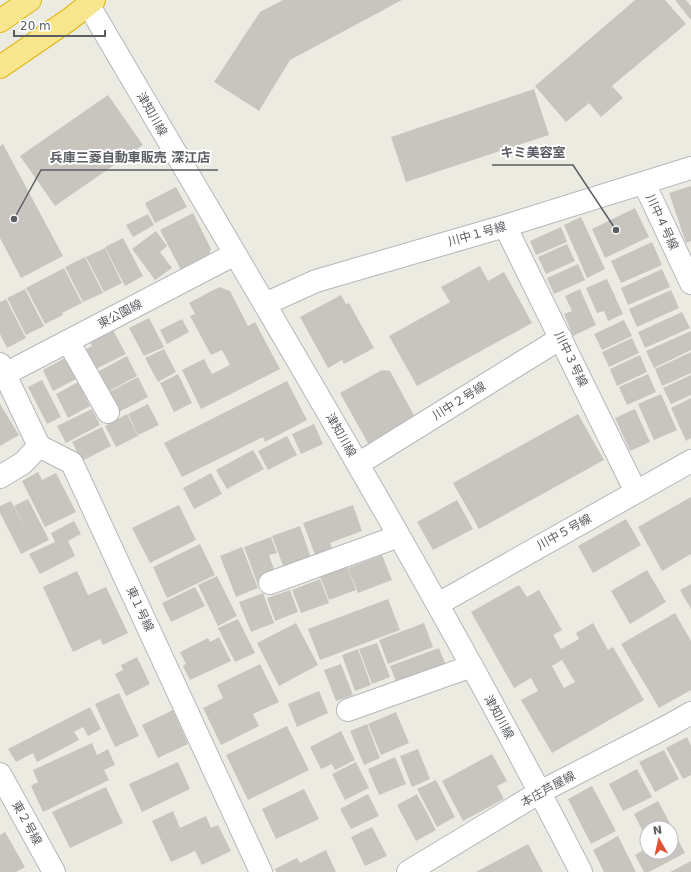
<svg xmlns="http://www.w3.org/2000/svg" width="691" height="872" viewBox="0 0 691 872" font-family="'DejaVu Sans','Noto Sans JP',sans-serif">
<rect width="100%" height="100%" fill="#ecebe2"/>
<!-- building -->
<path fill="#c8c5bf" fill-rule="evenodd" d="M283,0H402L290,60L259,111L214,82L260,12Z
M635,0H665L686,24L612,86L623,98L601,117L589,103L566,122L535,86Z
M675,0H686L691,6V19H690Z
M534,89L549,135L406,182L391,137Z
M108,95L143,145L55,206L20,156Z
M3,144L63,256L21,278L0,238V146Z
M691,186V241L686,243L669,193Z
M176,187L187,207L155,223L145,203Z
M635,208L649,237L605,258L592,229Z
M193,213L211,249L209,256L181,270L160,230Z
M148,214L154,225L133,237L126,225Z
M581,217L605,269L587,278L564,225Z
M561,227L567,242L536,255L530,241Z
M156,231L167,246L160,252L172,268L155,280L132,249Z
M123,238L143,276L125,286L105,247Z
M652,242L662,265L621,283L611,261Z
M567,244L575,261L546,274L538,257Z
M105,248L122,283L104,292L86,257Z
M85,257L103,293L83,302L65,267Z
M578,264L585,280L554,294L547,278Z
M480,266L488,281L504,272L532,323L417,386L389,336L450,302L441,287Z
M64,268L82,303L62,313L60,309L63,315L45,324L26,288Z
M662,269L670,287L628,305L621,288Z
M607,279L623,314L608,321L604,311L597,313L586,288Z
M219,287L230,291L248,326L255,322L280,369L201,409L182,370L204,359L212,374L230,365L222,350L211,355L190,316L195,314L189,303Z
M25,289L44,326L26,335L7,298Z
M580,289L596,325L573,336L564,314L572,311L565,296Z
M671,290L679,308L637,327L629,309Z
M341,295L346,304L349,303L374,348L344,364L342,360L328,368L300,317Z
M6,299L26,338L7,348L0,334V302Z
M682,312L690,328L645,348L638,332Z
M149,318L164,347L144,356L129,328Z
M182,319L189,332L167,344L160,330Z
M624,320L632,336L602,350L594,334Z
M113,330L126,354L96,369L86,349L92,346L90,342Z
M691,331V350L654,368L646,351Z
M632,338L639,353L609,367L602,352Z
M164,349L176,372L158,382L145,358Z
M691,352V373L662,386L655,369Z
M640,355L647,372L617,386L610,369Z
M127,356L137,376L109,391L99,371Z
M65,358L76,379L53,391L43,370Z
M382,370L390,371L416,419L369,445L340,393Z
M178,374L192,403L174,412L160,383Z
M648,374L656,392L627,405L619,387Z
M691,375V395L671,404L663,388Z
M138,377L148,397L119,412L109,392Z
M42,380L61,417L47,424L28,387Z
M287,381L307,420L265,442L263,437L182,477L164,443Z
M78,382L90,406L68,418L56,394Z
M661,394L677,430L654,440L638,404Z
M691,398V438L686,441L671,408Z
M0,404L19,435L0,446Z
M148,404L159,425L138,435L128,414Z
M92,409L100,425L66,443L57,426Z
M635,409L650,442L630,451L615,418Z
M127,414L138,436L116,447L105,426Z
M578,414L604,460L479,529L453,483Z
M314,424L323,444L301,454L292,434Z
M102,427L111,446L82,461L72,442Z
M287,436L297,455L268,470L258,451Z
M253,450L264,469L227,489L216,470Z
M38,472L42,480L56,473L76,512L45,527L22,481Z
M211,473L222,494L194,509L183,488Z
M691,497V554L662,571L638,527Z
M28,499L49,540L35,547L14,506Z
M457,500L473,529L433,550L417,522Z
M11,501L35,547L21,554L0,513V506Z
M179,505L196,540L150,563L132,528Z
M353,505L362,531L330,543L334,553L317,560L303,523Z
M626,519L641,545L593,573L578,546Z
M74,521L81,534L68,541L75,556L40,574L29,554L55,542L51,533Z
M300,526L312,561L285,571L272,536Z
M271,537L277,553L269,555L277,578L258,585L244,547Z
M200,544L215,575L167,598L153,567Z
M242,547L258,588L236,597L220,556Z
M382,555L392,580L358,593L348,568Z
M347,566L356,590L329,600L320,576Z
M647,570L666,602L630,624L611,591Z
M77,571L88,595L106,587L128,633L103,645L100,639L73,652L43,587Z
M217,576L237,616L218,626L198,585Z
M320,579L329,603L301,613L292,590Z
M691,584V609L680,590Z
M519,585L527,597L539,590L562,630L553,635L561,649L579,639L576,633L593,623L608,650L613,647L644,700L552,753L521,700L538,691L531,678L514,688L471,612ZM562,660L575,682L564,688L552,666Z
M195,587L205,606L171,622L162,603Z
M290,590L298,612L275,621L267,598Z
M263,593L274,623L251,632L239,602Z
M388,599L400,630L320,660L308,629Z
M675,613L691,641V690L659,708L621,644Z
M238,619L255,653L235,662L218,628Z
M296,623L318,665L279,686L257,643Z
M424,623L433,647L388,664L379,640Z
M219,637L231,661L190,680L183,666L186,664L180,652L208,638L210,642Z
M377,643L390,677L372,684L359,649Z
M439,648L447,668L398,687L390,666Z
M358,649L371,685L355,691L342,655Z
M137,657L150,684L126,696L115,674L123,670L121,665Z
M260,664L279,702L253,714L259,726L221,745L203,708L223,698L217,685Z
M341,664L353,695L336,701L324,670Z
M319,691L328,713L297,727L288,704Z
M119,693L139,736L115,747L95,704Z
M90,707L101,729L88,736L83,727L74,732L79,740L37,762L33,753L16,762L8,749Z
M173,710L188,744L158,758L142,725Z
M396,712L409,743L381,755L368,724Z
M367,724L380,758L364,765L350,731Z
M287,726L309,770L248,800L226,755Z
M341,731L355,760L335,770L332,764L321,769L310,747Z
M687,737L691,746V775L683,779L666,748Z
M92,743L97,755L108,749L115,765L104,770L109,780L43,812L31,786L38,782L33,770Z
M418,749L430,779L412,787L400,756Z
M664,750L679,779L655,792L639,762Z
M492,754L507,781L497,786L504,799L463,821L442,781Z
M395,757L406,784L379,795L368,769Z
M178,762L190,789L142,812L129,784Z
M356,762L369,788L345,800L332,774Z
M637,769L652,797L623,811L609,784Z
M436,780L455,817L437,827L417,789Z
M592,786L616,831L591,844L568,799Z
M106,787L123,823L70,848L52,812Z
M304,789L319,819L276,839L262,809Z
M368,794L379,816L351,829L340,809Z
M417,794L436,830L416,841L397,805Z
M658,801L672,827L647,828V840L634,814Z
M173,811L180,828L206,816L211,828L218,825L231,851L202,865L195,851L171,862L152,821Z
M372,827L387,856L365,866L351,837Z
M5,832L25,867L16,872H0V835Z
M675,834L685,853L649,872H644L635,855L647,848V852H671V836Z
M618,836L636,872H604L593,850Z
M528,844L543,872H476Z
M326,850L336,872H276L275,869L297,858L300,863Z
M691,861V872H670Z"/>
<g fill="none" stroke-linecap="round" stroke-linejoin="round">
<!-- minor casing -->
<g stroke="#b4b7bc" stroke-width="24">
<path id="minor" d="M88,4C256,291 430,576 581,872
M644,183L691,283
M505,226L636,492
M265,304L316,281L505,226L691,168
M68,341L108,412
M0,364L39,446L72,463L261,872
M5,374L235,254
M358,464L561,338
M0,477L23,463L39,446
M270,583L399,536
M438,604L691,461
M348,710L472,666
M0,774L54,872
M408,872L540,792L670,725L691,713"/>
</g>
<!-- highway casing -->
<g stroke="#e2b40c" stroke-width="24">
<path id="highway" d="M0,21L30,0
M0,67L70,19L94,0"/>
</g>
<!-- minor -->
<use href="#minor" stroke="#fff" stroke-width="22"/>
<!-- highway -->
<use href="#highway" stroke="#f7e68e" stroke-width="22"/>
</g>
<g text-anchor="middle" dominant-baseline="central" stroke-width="4" stroke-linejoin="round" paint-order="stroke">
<!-- street labels -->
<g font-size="12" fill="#5a5d62" stroke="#fff">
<text transform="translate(152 114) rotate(60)">津知川線</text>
<text transform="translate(662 222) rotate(65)">川中４号線</text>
<text transform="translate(477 234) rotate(-16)">川中１号線</text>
<text transform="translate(120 314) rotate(-27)">東公園線</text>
<text transform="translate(571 359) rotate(64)">川中３号線</text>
<text transform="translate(459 401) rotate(-32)">川中２号線</text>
<text transform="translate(341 435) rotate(60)">津知川線</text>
<text transform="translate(564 532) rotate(-29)">川中５号線</text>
<text transform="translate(140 609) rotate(65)">東１号線</text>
<text transform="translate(499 717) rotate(61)">津知川線</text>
<text transform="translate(548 789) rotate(-29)">本庄芦屋線</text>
<text transform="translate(27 823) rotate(61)">東２号線</text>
</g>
</g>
<!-- callouts -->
<path fill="none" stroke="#5a5d62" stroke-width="1.5" d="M616 230L573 165H492M14 219L41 170H218"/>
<g fill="#5a5d62" stroke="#fff" stroke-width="1.5">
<circle cx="616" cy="230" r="4"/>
<circle cx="14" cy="219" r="4"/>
</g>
<g font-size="13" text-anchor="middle" font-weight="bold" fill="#5a5d62" stroke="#fff" stroke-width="4" stroke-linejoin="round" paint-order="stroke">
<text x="533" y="157">キミ美容室</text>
<text x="130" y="162">兵庫三菱自動車販売 深江店</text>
</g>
<!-- north arrow -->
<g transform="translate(659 840) rotate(351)"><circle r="19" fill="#ffffff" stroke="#bdbec0"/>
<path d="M0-3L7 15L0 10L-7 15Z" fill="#e05234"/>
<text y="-6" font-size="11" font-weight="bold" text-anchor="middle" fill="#5a5d62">N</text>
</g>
<!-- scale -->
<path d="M14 30v6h91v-6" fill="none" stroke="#5a5d62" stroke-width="2"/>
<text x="20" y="30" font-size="12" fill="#5a5d62" stroke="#ffffff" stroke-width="3" paint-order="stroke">20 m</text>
</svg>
